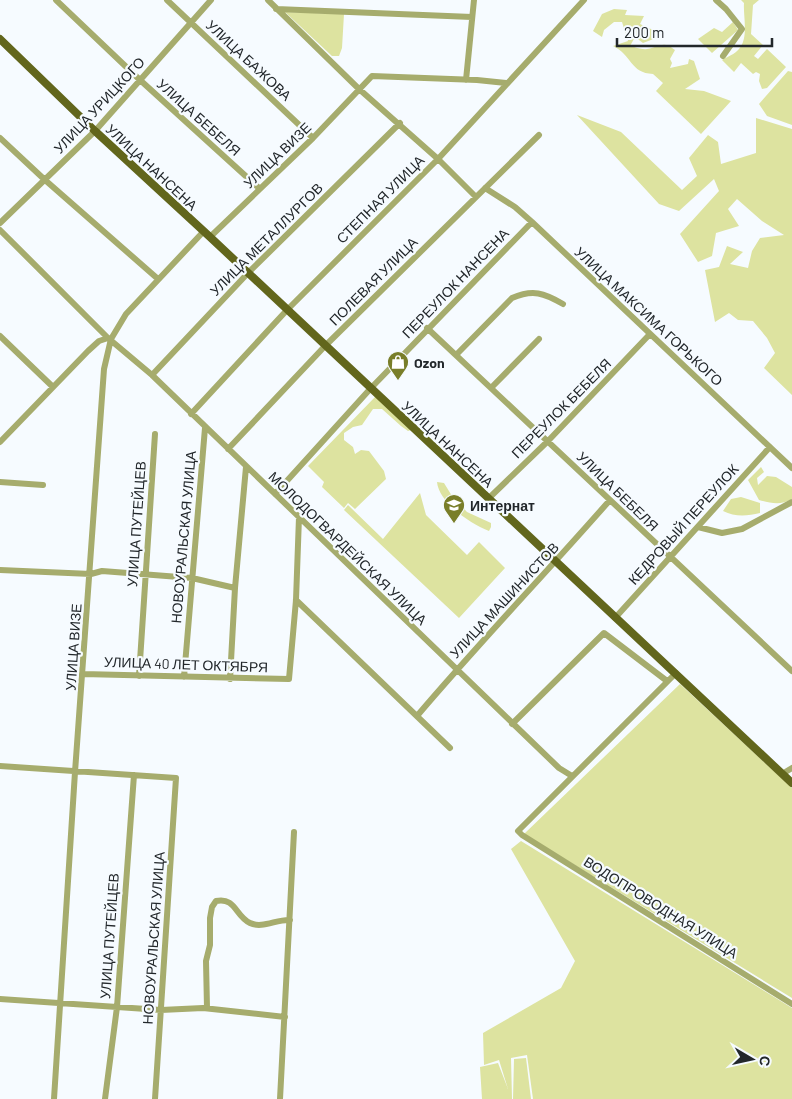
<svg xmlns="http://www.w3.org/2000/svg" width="792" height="1099" viewBox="0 0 792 1099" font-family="Barlow,sans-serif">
<rect width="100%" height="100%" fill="#f6fbff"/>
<!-- green -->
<path fill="#dde3a0" d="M741,0H759L753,5L751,34L763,45L754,56L758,59L767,49L786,67L767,88L762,89L759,81L760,74L756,72L753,74L741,63L734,72L722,60C727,57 735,54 739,49C749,38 743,16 744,3Z
M614,9L627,10L625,15L644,16L640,24L664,35L643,43L635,37L630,46C635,47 642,50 647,49C661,47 662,40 675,50L670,59L672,63L670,68L688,64L689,59L694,61L700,79L685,89L704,91L731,101L701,134L656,91L663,83L653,74C630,73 632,55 613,46L628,41L622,22H614L604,30L602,37L593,31L602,14Z
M285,12L344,14L342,48L339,56H332Z
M733,22L738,30L712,53L698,39L714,28L722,32Z
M788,71L792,72V125L767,116L759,104Z
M577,115L621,132L682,190L697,176L689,158L708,135L718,142L721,164L756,153V118L792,129V395L764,368L775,353L767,338L753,321L738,320L729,313L715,322L705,270L719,267L727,246L743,252L730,264L748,268L752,251L760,238L784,235L762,221L737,199L728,209L739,226L716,233L712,256L698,262L680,234L719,191L714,179L679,211L659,204Z
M376,396L411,430L408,431L401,426L382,409H373L362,425L353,427L344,433V440L353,447L355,454L361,450L369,451L384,471L386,479L355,509L348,503L344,508L322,487L324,482L308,466Z
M761,467L764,472L757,478L758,485L767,476L776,477L792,487V499C780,506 771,503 759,500L748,480Z
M437,482L444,483L452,496L467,512L491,523V527L489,531C471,524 439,503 437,482Z
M420,493L426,515L467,555L479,542L505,568L459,618L344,510L348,505L383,539Z
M741,497L760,503V513C747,516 735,517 723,511L731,499Z
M680,684L792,788V998L524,834Z
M521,841L792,1008V1099H533L527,1055L511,1058L512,1099H482L480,1067L498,1063L508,1089L499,1060L484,1065L483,1033L561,988L575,961L511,849Z
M526,1058L531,1099H513L514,1059Z"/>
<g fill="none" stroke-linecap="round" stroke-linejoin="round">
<!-- minor -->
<path stroke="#a6ac6d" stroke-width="6" d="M56,0L140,80L260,189
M167,0L313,138
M268,0L359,89L438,159L476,197
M716,0L726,9L742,29L723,56
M276,9L472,17
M466,80L474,0
M0,138L45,180L158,279
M485,188L515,207L532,222L792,468
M0,223L95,131L211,0
M0,230L108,338
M210,237L313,138L372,76L477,80L506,83
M427,328L792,671
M0,336L53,387
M456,355L512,298C533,289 544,293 563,304
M152,375L248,273L400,123
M491,388L539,339
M191,414L287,310L438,159L584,0
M0,442L88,351L99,341L108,338L152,375L559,768L572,776
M228,449L325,346L539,135
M0,482L43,485
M275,494L371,388L532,222
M488,499L548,441L650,334
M698,527L722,533L742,529L792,502
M0,570L91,574L102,571L192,578L235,588
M296,600L450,748
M615,618L770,447
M676,673L518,831L522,835L792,1004
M83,674L289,679L296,600L299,517
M139,676L155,434
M184,677L205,428
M230,679L235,588L246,467
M417,716C479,643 546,573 610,500
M512,724L604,633L667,681
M0,766L176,778L155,1099
M782,774L792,768
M0,999L161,1010L203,1008L285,1017
M207,1008L206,961L210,945V918L212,907L216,901C236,897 235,916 250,923C262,929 277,919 290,920
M54,1099L75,772L104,369L111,339L126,314L204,231
M105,1099L117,1007L134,775
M280,1099L294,832"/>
<!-- major -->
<path stroke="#62661c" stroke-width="8" d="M0,39L95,131L210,237L792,783"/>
</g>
<!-- icons -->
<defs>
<g id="shop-pin" transform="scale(1.125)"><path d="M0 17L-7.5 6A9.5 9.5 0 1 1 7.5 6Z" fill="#797e29" stroke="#f6fbff"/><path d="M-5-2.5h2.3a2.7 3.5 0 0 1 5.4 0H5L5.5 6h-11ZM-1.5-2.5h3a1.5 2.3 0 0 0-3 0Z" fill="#fff"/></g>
<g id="school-pin" transform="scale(1.125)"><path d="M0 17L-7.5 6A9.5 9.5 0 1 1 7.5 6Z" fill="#797e29" stroke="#f6fbff"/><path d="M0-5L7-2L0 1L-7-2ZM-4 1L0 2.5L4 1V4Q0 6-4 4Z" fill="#fff"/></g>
</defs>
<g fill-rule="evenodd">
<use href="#shop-pin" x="398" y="362"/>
<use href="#school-pin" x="454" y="505"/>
</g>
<g text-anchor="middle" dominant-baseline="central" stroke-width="4.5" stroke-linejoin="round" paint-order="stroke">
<!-- street labels -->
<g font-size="14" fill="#22272b" stroke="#f6fbff">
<text transform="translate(249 60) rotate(43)">УЛИЦА БАЖОВА</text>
<text transform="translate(99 105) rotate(-47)">УЛИЦА УРИЦКОГО</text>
<text transform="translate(199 117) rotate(42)">УЛИЦА БЕБЕЛЯ</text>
<text transform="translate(277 155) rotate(-44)">УЛИЦА ВИЗЕ</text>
<text transform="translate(152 167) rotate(43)">УЛИЦА НАНСЕНА</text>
<text transform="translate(380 199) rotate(-45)">СТЕПНАЯ УЛИЦА</text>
<text transform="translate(266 239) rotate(-45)">УЛИЦА МЕТАЛЛУРГОВ</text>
<text transform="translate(373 281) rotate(-45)">ПОЛЕВАЯ УЛИЦА</text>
<text transform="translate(455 283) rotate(-46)">ПЕРЕУЛОК НАНСЕНА</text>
<text transform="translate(649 316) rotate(43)">УЛИЦА МАКСИМА ГОРЬКОГО</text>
<text transform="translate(561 408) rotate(-45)">ПЕРЕУЛОК БЕБЕЛЯ</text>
<text transform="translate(448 444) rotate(43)">УЛИЦА НАНСЕНА</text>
<text transform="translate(618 491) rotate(44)">УЛИЦА БЕБЕЛЯ</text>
<text transform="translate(136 524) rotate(-86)">УЛИЦА ПУТЕЙЦЕВ</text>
<text transform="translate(683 524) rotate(-48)">КЕДРОВЫЙ ПЕРЕУЛОК</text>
<text transform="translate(183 537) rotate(-85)">НОВОУРАЛЬСКАЯ УЛИЦА</text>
<text transform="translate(348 548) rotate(44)">МОЛОДОГВАРДЕЙСКАЯ УЛИЦА</text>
<text transform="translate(504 600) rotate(-47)">УЛИЦА МАШИНИСТОВ</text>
<text transform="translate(73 647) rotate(-86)">УЛИЦА ВИЗЕ</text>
<text transform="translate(186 664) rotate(2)">УЛИЦА 40 ЛЕТ ОКТЯБРЯ</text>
<text transform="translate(661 907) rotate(32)">ВОДОПРОВОДНАЯ УЛИЦА</text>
<text transform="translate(109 936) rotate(-86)">УЛИЦА ПУТЕЙЦЕВ</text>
<text transform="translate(153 938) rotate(-86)">НОВОУРАЛЬСКАЯ УЛИЦА</text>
</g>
<!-- poi labels -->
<g font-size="14" font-weight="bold" fill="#22272b" stroke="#f6fbff" text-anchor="start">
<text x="414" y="362">Ozon</text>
<text x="470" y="505">Интернат</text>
</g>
</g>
<!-- north arrow -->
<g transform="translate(752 1059) rotate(99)" stroke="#f6fbff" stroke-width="4" paint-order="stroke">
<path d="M0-4L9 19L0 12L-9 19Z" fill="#22272b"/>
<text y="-8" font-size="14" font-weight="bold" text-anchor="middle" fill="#22272b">С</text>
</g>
<!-- scale -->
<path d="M617 38v8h155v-8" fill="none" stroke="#22272b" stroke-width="2.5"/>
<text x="624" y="38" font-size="15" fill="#22272b" stroke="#f6fbff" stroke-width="4" paint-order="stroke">200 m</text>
</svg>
